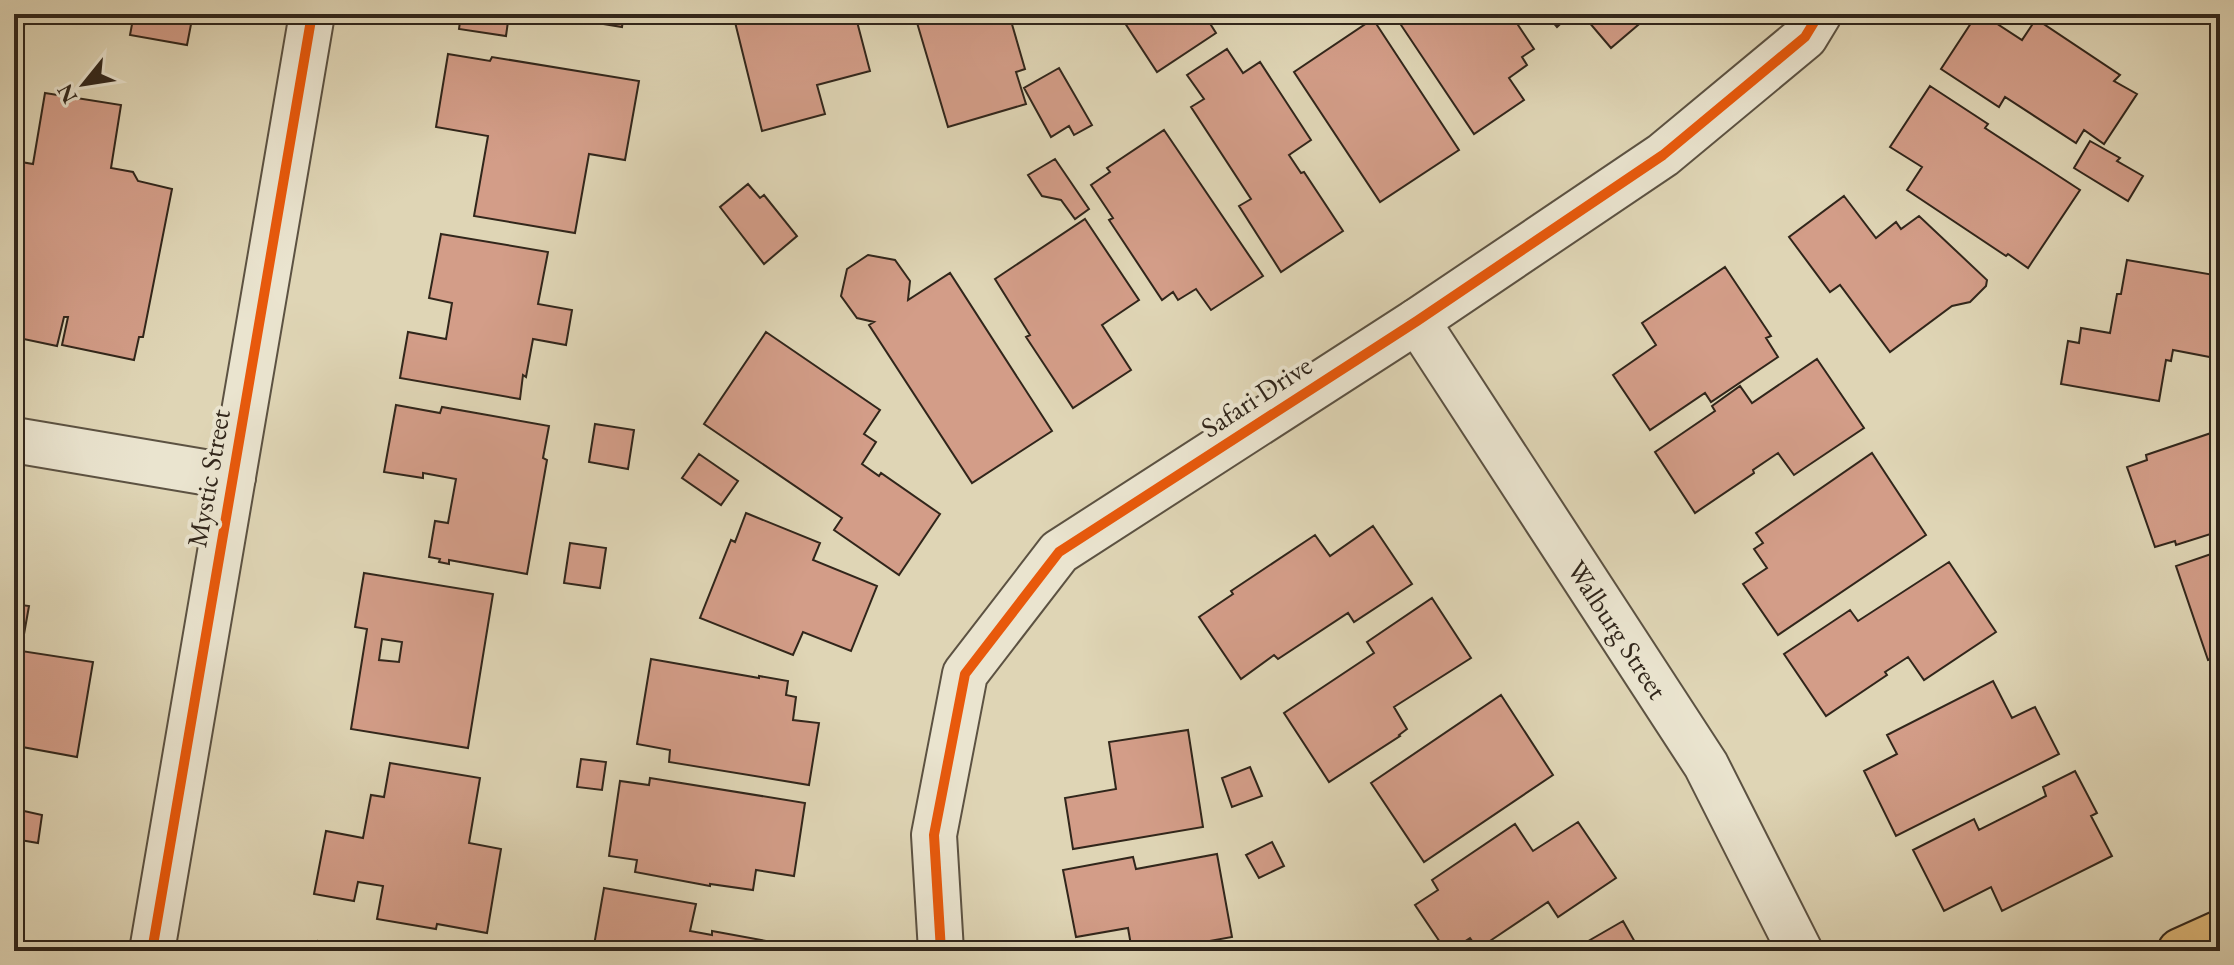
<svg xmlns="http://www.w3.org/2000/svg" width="2234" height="965" viewBox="0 0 2234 965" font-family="'EB Garamond',serif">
<rect width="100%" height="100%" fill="#dfd5b5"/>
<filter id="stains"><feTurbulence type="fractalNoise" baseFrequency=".0025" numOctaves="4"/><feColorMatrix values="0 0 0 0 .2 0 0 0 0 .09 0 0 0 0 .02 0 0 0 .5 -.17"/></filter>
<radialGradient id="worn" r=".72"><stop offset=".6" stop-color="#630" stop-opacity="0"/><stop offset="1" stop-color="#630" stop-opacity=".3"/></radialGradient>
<!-- building -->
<path fill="#d39d88" stroke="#31261b" stroke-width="2" fill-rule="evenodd" d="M14,14H26L23,33L14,31Z
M106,14H193L187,45L130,35L133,19Z
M461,14H541L540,19L509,14L506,36L459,29Z
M543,14H624L622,27Z
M733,14H855L870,71L817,85L825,114L762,131Z
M921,14H1009L1025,69L1016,72L1026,104L948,127L915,16Z
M1119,14H1204L1216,33L1157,72Z
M1397,14H1507L1513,23L1516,22L1534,49L1522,57L1527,65L1509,78L1524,100L1474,134L1401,25L1403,23Z
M1546,14H1571L1557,27Z
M1582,14H1651L1611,48Z
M1977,14H1982L2022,40L2036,19L2120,75L2114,81L2137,94L2104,144L2084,130L2076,143L2005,97L1999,107L1941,69Z
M1373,19L1459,150L1380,202L1294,72Z
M1227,49L1243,73L1260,62L1311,140L1289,155L1301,173L1304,172L1343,231L1281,272L1239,206L1251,199L1191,107L1204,99L1187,75Z
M448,54L490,61L492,57L639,81L625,160L589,154L575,233L474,216L488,136L436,127Z
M1059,68L1092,125L1074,135L1069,126L1051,137L1024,88Z
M1930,86L1988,124L1985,128L2080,190L2028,268L2008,254L2006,256L1907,190L1922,167L1890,147Z
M45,93L121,105L111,168L133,172L138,181L172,189L143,337H139L134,360L62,345L68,317H64L57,346L14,337V255L21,216L14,215V205L21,162L33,164Z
M1164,130L1263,276L1211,310L1196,289L1178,300L1173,292L1162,300L1109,220L1113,218L1091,185L1110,172L1107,168Z
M2090,141L2120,158L2117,161L2143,176L2128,201L2074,168Z
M1055,159L1089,209L1075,219L1061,200L1042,196L1028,175Z
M748,184L760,198L764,195L797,236L764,264L720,207Z
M1844,196L1876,238L1896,222L1901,229L1919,216L1987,280L1986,286L1970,302L1952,306L1890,352L1840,285L1830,292L1789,237Z
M1085,219L1139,300L1102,325L1131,370L1073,408L1026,337L1030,335L995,279Z
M441,234L548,252L538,304L572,310L566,345L533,339L526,377L523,375L520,399L400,378L408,332L446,339L452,303L429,298Z
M868,255L895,260L910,281L908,300L950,273L1052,431L972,483L869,325L874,322L857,318L841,296L847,269Z
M2127,260L2220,276V359L2173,350L2171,361L2166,360L2159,401L2061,384L2068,341L2079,343L2081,328L2110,333L2117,294H2121Z
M1725,267L1771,336L1766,338L1778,357L1711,402L1705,393L1650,430L1613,375L1656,345L1642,323Z
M766,332L880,410L864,434L876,442L862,464L879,476L881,473L940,514L899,575L834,530L842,518L704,424Z
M1817,359L1864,428L1794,475L1778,453L1753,470L1754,473L1695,513L1655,452L1715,411L1712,406L1740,386L1752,403Z
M396,405L440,413L442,407L549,426L543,458L547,460L527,574L449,560V564L439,562L440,559L429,557L435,521L448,523L456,479L423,473V478L384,472Z
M595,424L634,430L628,469L589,462Z
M2220,430V531L2176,545L2175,541L2155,547L2127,467L2147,460L2146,455Z
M1872,453L1926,535L1778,635L1743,584L1767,568L1754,549L1763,543L1756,533Z
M699,454L738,481L721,505L682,478Z
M746,513L820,543L813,560L877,586L851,651L803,632L793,655L700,618L731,540L735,542Z
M1373,526L1412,584L1354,622L1348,613L1278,659L1274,655L1241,679L1199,617L1233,594L1231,591L1315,535L1330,556Z
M570,543L606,548L600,588L564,583Z
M2220,551V656L2208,660L2176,566Z
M1949,562L1996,632L1924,680L1908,657L1885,672L1887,675L1826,716L1784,654L1850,610L1858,621Z
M364,573L493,594L468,748L351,729L367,629L355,627ZM382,639L402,642L399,662L379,660Z
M1432,598L1471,658L1394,707L1407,729L1399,735L1400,736L1329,782L1284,713L1374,653L1367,642Z
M14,604L29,606L21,651L93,662L77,757L22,747L16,782L14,781Z
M651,659L759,678V676L788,681L786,695L796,697L793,720L819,723L809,785L669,762L670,750L637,744Z
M1993,681L2012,718L2035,707L2059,754L1896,836L1864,771L1897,754L1887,735Z
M1501,695L1553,775L1424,862L1371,783Z
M1188,730L1203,827L1073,849L1065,798L1116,789L1109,742Z
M581,759L606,762L602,790L577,787Z
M390,763L480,778L469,843L501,849L487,933L437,924L436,929L377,919L383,886L358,882L354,901L314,894L326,831L363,838L371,795L384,797Z
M1250,767L1262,796L1232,807L1222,778Z
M2075,771L2097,813L2091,816L2112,856L2002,911L1991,887L1944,911L1913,850L1974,819L1979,830L2046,796L2043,787Z
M650,778L805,803L794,876L756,870L753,890L710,884V886L635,872L637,860L609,856L620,781L649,785Z
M15,809L42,815L38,843L14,839Z
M1578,822L1616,878L1558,917L1548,902L1478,949L1470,938L1450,951H1446L1415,905L1438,890L1432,880L1515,824L1533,851Z
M1272,842L1284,866L1259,878L1246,855Z
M1217,854L1232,937L1154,951H1132L1128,928L1076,937L1063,870L1133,857L1136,869Z
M604,888L696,904L690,931L712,935V931L783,944L781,951H593Z
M1623,921L1640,951H1571Z
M318,941L380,951H316Z"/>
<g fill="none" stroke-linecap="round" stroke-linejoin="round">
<!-- street casing -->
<g stroke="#5c5242" stroke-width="48">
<g id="street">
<path id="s1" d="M1417,321L1706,765L1800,951"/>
<path d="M14,440L233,477"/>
<path d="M152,951L312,14"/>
<path d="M941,951L934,835L965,674L1059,552L1417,321L1663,155L1805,37L1819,14"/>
</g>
</g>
<!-- primary casing -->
<g stroke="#31261b" stroke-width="48">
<path id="primary" d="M2180,951L2220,933"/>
</g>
<!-- street -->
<use href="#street" stroke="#eae4cf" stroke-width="44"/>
<!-- primary -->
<use href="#primary" stroke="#e0ba7a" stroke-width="44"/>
<!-- cycleway casing -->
<g stroke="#eae4cf" stroke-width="15">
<path id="cycleway" d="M152,951L312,14
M941,951L934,835L965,674L1059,552L1417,321L1663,155L1805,37L1819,14"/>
</g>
<!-- cycleway -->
<use href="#cycleway" stroke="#e8590c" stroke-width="10"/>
</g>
<g text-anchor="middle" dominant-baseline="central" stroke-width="8" stroke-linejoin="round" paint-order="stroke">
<!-- street labels -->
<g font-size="28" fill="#31261b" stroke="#eae4cf">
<text transform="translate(1256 396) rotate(-33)">Safari Drive</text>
<text transform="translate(208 478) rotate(-80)">Mystic Street</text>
<text stroke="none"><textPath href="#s1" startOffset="368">Walburg Street</textPath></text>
</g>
</g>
<!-- margin -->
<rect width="2234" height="965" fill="none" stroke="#dfd5b5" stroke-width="48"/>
<rect x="16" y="16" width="2202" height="933" fill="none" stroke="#31261b" stroke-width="4"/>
<rect x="24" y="24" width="2186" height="917" fill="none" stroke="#31261b" stroke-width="2"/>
<!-- north arrow -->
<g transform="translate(84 84) rotate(240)" stroke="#eae4cf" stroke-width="6" paint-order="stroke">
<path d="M0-6L14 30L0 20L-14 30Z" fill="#31261b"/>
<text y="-12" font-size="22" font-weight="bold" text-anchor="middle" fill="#31261b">N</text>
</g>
<rect width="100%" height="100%" filter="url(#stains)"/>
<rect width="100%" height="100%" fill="url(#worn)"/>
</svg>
